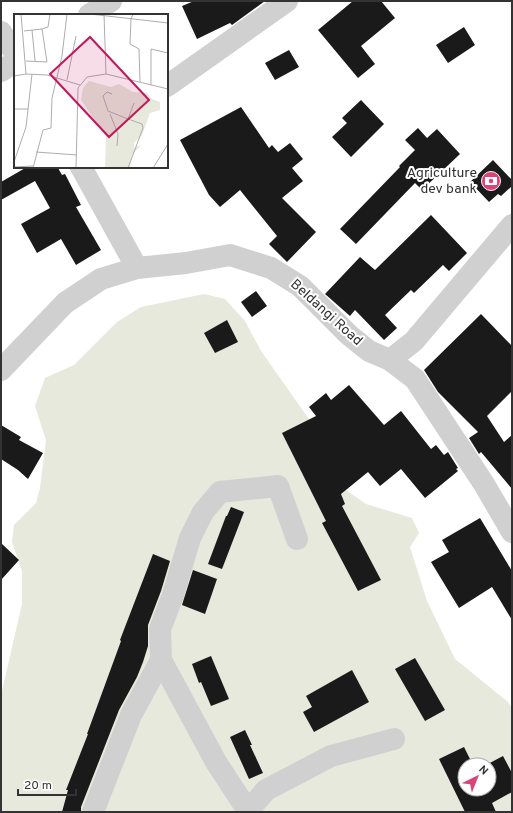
<svg xmlns="http://www.w3.org/2000/svg" width="513" height="813" viewBox="0 0 513 813" font-family="Overpass,sans-serif">
<rect width="100%" height="100%" fill="#fff"/>
<!-- green -->
<path fill="#e6e9dc" fill-rule="evenodd" d="M204,294L225,299L245,321L261,351L311,422L336,483L366,504L412,518L419,533L410,547L427,601L455,659L508,702L512,708V812H1V695L22,604V571L12,542L14,525L36,503L40,488L46,440L35,406L45,378L74,365L117,322L141,307ZM465,765H489V789H465Z"/>
<!-- building -->
<path fill="#1a1a1a" d="M194,1H265L232,25L230,23L197,39L182,6Z
M353,1H381L395,18L361,46L375,64L358,78L318,30Z
M464,27L475,45L448,63L436,45Z
M289,50L299,67L275,80L265,63Z
M361,100L384,124L351,157L332,137L347,123L342,118Z
M241,107L269,148L272,145L278,152L290,143L303,159L292,168L303,181L282,198L316,232L287,262L269,244L277,236L240,190L220,207L209,195L180,140Z
M418,128L427,138L437,129L460,154L422,190L415,183L356,244L340,229L400,167L399,166L415,150L405,140Z
M493,160L512,180V186L501,196L498,194L489,202L470,182Z
M27,167H59L58,168L62,175L65,174L81,205L76,207L101,250L76,265L61,239L37,253L21,224L50,208L35,181L1,200V182Z
M431,215L467,253L449,271L443,265L414,293L411,290L385,315L397,328L384,340L355,310L350,316L325,294L360,257L375,270Z
M256,291L267,306L252,317L241,302Z
M481,314L512,346V391L487,416L504,442L512,435V489L481,452L479,454L469,438L478,432L438,392L424,370Z
M227,320L238,342L215,353L204,333Z
M349,385L384,425L401,411L431,449L436,445L444,455L448,452L458,468L456,469L458,471L425,498L401,469L380,486L368,472L341,494L345,504L342,506L381,580L358,591L322,523L326,521L282,433L316,416L309,407L326,393L331,400Z
M1,425L21,437L19,440L43,453L28,479L18,470L1,459Z
M231,507L244,512L222,569L208,564L226,516H227Z
M480,518L512,571V620L492,587L459,608L431,562L449,552L442,540Z
M1,543L19,560L1,580Z
M153,554L170,561L161,591L148,625V646L143,662L137,677L119,710L81,807V812H62L68,790H66L88,734H87L121,641L120,640Z
M193,570L217,579L205,614L182,605Z
M211,656L229,699L211,706L201,682L199,683L192,664Z
M415,658L445,710L425,721L395,669Z
M352,670L369,702L314,732L303,712L312,707L306,696Z
M245,730L252,745H250L263,773L249,779L230,737Z
M464,747L473,765H465V789H489V765H486L503,756L512,773V792L492,803L496,812H465L439,759Z"/>
<g fill="none" stroke-linecap="round" stroke-linejoin="round">
<!-- minor -->
<path stroke="#d0d0d0" stroke-width="22" d="M89,15L111,1
M1,32L15,53
M1,71L15,62
M167,86L287,1
M81,167L137,268
M390,360L415,379L484,484L512,532
M1,370L65,303L101,279L137,268L186,263L230,255L271,268L300,286L349,335L369,351L390,360L414,341L512,225
M248,811L216,762L161,660L160,629L173,595L190,538L203,512L220,492L278,486L297,539
M93,812L131,715L161,660
M249,812L248,811L266,790L331,756L394,739"/>
</g>
<!-- icons -->
<defs>
<g id="bank-disc" transform="scale(1)"><circle r="9.5" fill="#dd4278" stroke="#fff"/><path d="M-6-4H6V4H-6ZM0-2.3a2.3 2.3 0 1 0 0 4.6a2.3 2.3 0 1 0 0-4.6Z" fill="#fff"/></g>
</defs>
<g fill-rule="evenodd">
<use href="#bank-disc" x="491" y="181"/>
</g>
<g text-anchor="middle" dominant-baseline="central" stroke-width="4" stroke-linejoin="round" paint-order="stroke">
<!-- poi labels -->
<g font-size="14" fill="#333" stroke="#fff" text-anchor="end">
<text x="477" y="173">Agriculture<tspan x="477" dy="16">dev bank</tspan></text>
</g>
<!-- street labels -->
<g font-size="14" fill="#333" stroke="#fff">
<text transform="translate(326 313) rotate(42)">Beldangi Road</text>
</g>
</g>
<!-- overview -->
<g transform="translate(14 14)">
<rect width="154" height="154" fill="#fff"/>
<path d="M75,67L97,73L105,70L119,78L133,79L138,85L146,88V96L136,99L128,121L120,129V134L127,131L118,141L116,154H91L92,123L67,86L69,74Z" fill="#e6e9dc"/>
<path fill="none" stroke="#adadad" stroke-width="1" d="M7,0L12,60M76,0L154,9M119,0L117,5L116,30L125,35L126,68M28,15L34,13L36,0M18,16L21,47M10,17L28,15L33,48L12,47M92,60L154,75M0,62L12,60L33,61L66,71M53,66L62,22M137,71V35L154,39M98,80L93,78L89,82L94,97L114,105M0,95H14M96,100L104,120L103,132M22,138L63,141M0,148L12,113L18,60M0,153L19,152M19,154L29,116L37,114L38,84L48,42L53,0M62,154L64,74L73,63L92,60L90,0M114,154L129,114L128,110L114,105L120,89M139,154L154,130"/>
<path fill="#c2185b" fill-opacity="0.15" stroke="#c2185b" stroke-width="2" d="M76,23L135,86L95,123L36,60Z"/>
<rect width="154" height="154" fill="none" stroke="#333" stroke-width="2"/>
</g>
<!-- border -->
<rect width="513" height="813" fill="none" stroke="#333333" stroke-width="4"/>
<!-- north arrow -->
<g transform="translate(477 777) rotate(43)"><circle r="19" fill="#ffffff" stroke="#adadad"/>
<path d="M0-3L7 15L0 10L-7 15Z" fill="#dd4278"/>
<text y="-6" font-size="11" font-weight="bold" text-anchor="middle" fill="#333333">N</text>
</g>
<!-- scale -->
<path d="M18 789v6h58v-6" fill="none" stroke="#333333" stroke-width="2"/>
<text x="24" y="789" font-size="12" fill="#333333" stroke="#ffffff" stroke-width="3" paint-order="stroke">20 m</text>
</svg>
